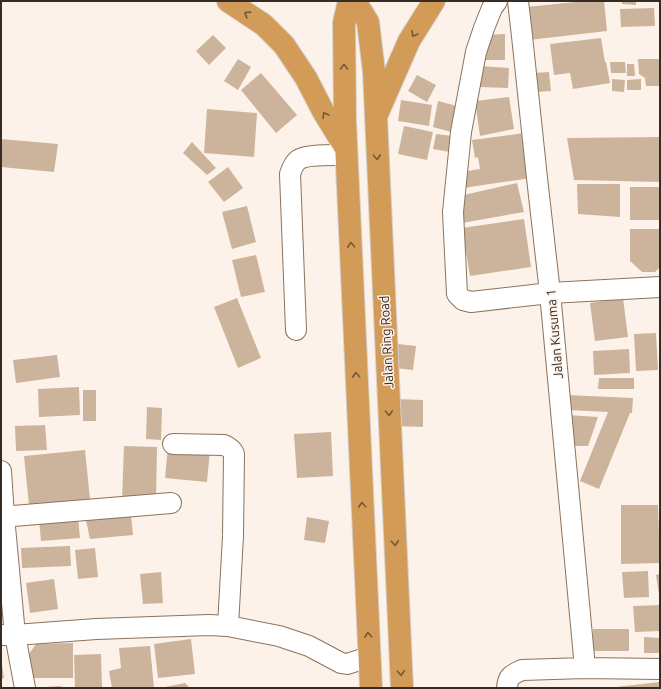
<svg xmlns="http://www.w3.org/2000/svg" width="661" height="689" viewBox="0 0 661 689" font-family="Ubuntu,sans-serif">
<rect width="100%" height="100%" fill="#fdf2e9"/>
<!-- building -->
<path fill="#ccb49c" d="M586,1H604L607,31L529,40L526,7Z
M622,1H636V5L622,4Z
M654,8L655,26L621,27L620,9Z
M505,34V60H482V35Z
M213,35L226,48L209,65L196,51Z
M601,38L605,62H606L610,83L573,89L570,73L554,75L550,44Z
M238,59L251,67L238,90L224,81Z
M638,59H660V86H646L645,78L639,74Z
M610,62H625L626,73H611Z
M627,64H634L635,76H627Z
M479,66L509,68L508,88L479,87Z
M549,72L551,91L536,92L534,73Z
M261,73L297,115L276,133L241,90Z
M417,75L436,85L427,102L408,91Z
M612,79L625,80L624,92L612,91Z
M641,79V90H627V80Z
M509,97L514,129L480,136L475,101Z
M401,100L432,105L429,126L398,121Z
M438,101L457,106L451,132L433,127Z
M207,109L257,113L254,157L204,153Z
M404,126L433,132L427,160L398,154Z
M524,133L531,178L463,188L461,172L480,169L478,157L475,158L472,140Z
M436,134L452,136L450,152L433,149Z
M660,137V182L574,180L567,138Z
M1,139L58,144L54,172L1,167Z
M192,142L216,168L207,175L183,153Z
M228,167L243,188L224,202L208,182Z
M517,183L524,212L462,223L455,197Z
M577,184H620V217L578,214Z
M630,187H660V220H630Z
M247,206L256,242L232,249L222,212Z
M524,219L531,267L470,276L462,228Z
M630,229H660V267L655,272H642L630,261Z
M256,255L265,292L241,297L232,260Z
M237,298L261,358L238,368L214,307Z
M623,298L628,337L595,341L590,303Z
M656,333L658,370L636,371L634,334Z
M398,344L416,346L413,370L395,368Z
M629,349L630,373L594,375L593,351Z
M57,355L60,377L16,383L13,360Z
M599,378H634V389H598Z
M79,387L80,415L39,417L38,389Z
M83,390H96V421H83Z
M567,395L633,398L632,413H630L599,489L580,481L608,412L567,410Z
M397,399L423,400V427L396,426Z
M147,407L162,408L161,440L146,439Z
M568,415L598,417L588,446H568Z
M45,425L47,450L16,451L15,426Z
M331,432L333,476L297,478L294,434Z
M124,446L157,447L156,500L122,499Z
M168,446L210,450L207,482L165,478Z
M85,450L90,499L29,505L24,456Z
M621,505H658L660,563L621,564Z
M78,516L80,538L41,541L39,520Z
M85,516H131L133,535L90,539Z
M307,517L329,521L325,543L304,540Z
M70,546L71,566L22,568L21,548Z
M95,548L98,577L78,579L75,550Z
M648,571L649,597L624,598L622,572Z
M161,572L163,603L143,604L140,574Z
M660,574V594H659L656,575Z
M54,579L58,609L30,613L26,583Z
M660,605V631L635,632L633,606Z
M593,629H629V651H593Z
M644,637L660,638V653H644Z
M191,639L195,674L158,678L154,644Z
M73,643V678H31L29,654L36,644Z
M150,646L154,688H112L109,671L121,668L119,648Z
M101,654L102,688H75L74,655Z
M1,664H2L4,678L1,679Z
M660,682V688H616V687Z
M185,683L190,688H165V687Z
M61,686L62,688H45V687Z"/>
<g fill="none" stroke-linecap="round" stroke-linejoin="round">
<!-- minor casing -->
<g stroke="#8a735d" stroke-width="22">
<path id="minor" d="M497,1L492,8L484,28L476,52L461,132L453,212L457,294L463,300L471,302L550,293L660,287
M518,1L522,36L537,178L550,293L585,668
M296,330L290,174C292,169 293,164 298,160C306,154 335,155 346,155
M173,444L224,445C229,447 232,449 234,454L233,536L228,626
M1,471L4,516L15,635L25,688
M1,517L171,503
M1,635H15L96,629L209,625L228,626L279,636L309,646L341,663L347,664L369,657
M507,688C508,676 511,675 522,670L585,668L660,669"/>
</g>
<!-- trunk casing -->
<g stroke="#d3d1cf" stroke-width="24">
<path id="trunk" d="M228,1L264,25L284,45L306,78L323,111L345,147
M349,1L344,23L345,121L371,688
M355,1L368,22L374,72L402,688
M378,112L409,41L434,1"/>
</g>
<!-- minor -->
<use href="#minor" stroke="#fff" stroke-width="20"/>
<!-- trunk -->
<use href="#trunk" stroke="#d39b58" stroke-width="22"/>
</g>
<!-- one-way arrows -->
<defs><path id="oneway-chevron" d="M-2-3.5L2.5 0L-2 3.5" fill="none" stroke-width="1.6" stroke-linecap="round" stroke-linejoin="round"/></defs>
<g stroke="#755838">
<use href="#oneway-chevron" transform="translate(247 14) rotate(-147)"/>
<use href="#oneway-chevron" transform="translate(414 34) rotate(121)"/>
<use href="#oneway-chevron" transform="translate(344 67) rotate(-90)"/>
<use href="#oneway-chevron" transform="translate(325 115) rotate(-121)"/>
<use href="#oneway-chevron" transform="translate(377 157) rotate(87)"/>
<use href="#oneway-chevron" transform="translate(351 245) rotate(-93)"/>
<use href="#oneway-chevron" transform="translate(356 375) rotate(-93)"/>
<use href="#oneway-chevron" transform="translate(389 413) rotate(87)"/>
<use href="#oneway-chevron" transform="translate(362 505) rotate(-93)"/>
<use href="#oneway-chevron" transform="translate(395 543) rotate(87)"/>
<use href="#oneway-chevron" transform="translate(368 635) rotate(-93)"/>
<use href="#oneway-chevron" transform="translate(401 673) rotate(87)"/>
</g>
<g text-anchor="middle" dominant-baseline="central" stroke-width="3" stroke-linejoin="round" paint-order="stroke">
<!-- street labels -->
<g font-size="13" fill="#362c23" stroke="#fdf2e9">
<text transform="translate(554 334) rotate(-95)">Jalan Kusuma 1</text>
<text transform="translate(386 342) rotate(-93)">Jalan Ring Road</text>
</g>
</g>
<!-- border -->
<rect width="661" height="689" fill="none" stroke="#362c23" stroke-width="4"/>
</svg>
